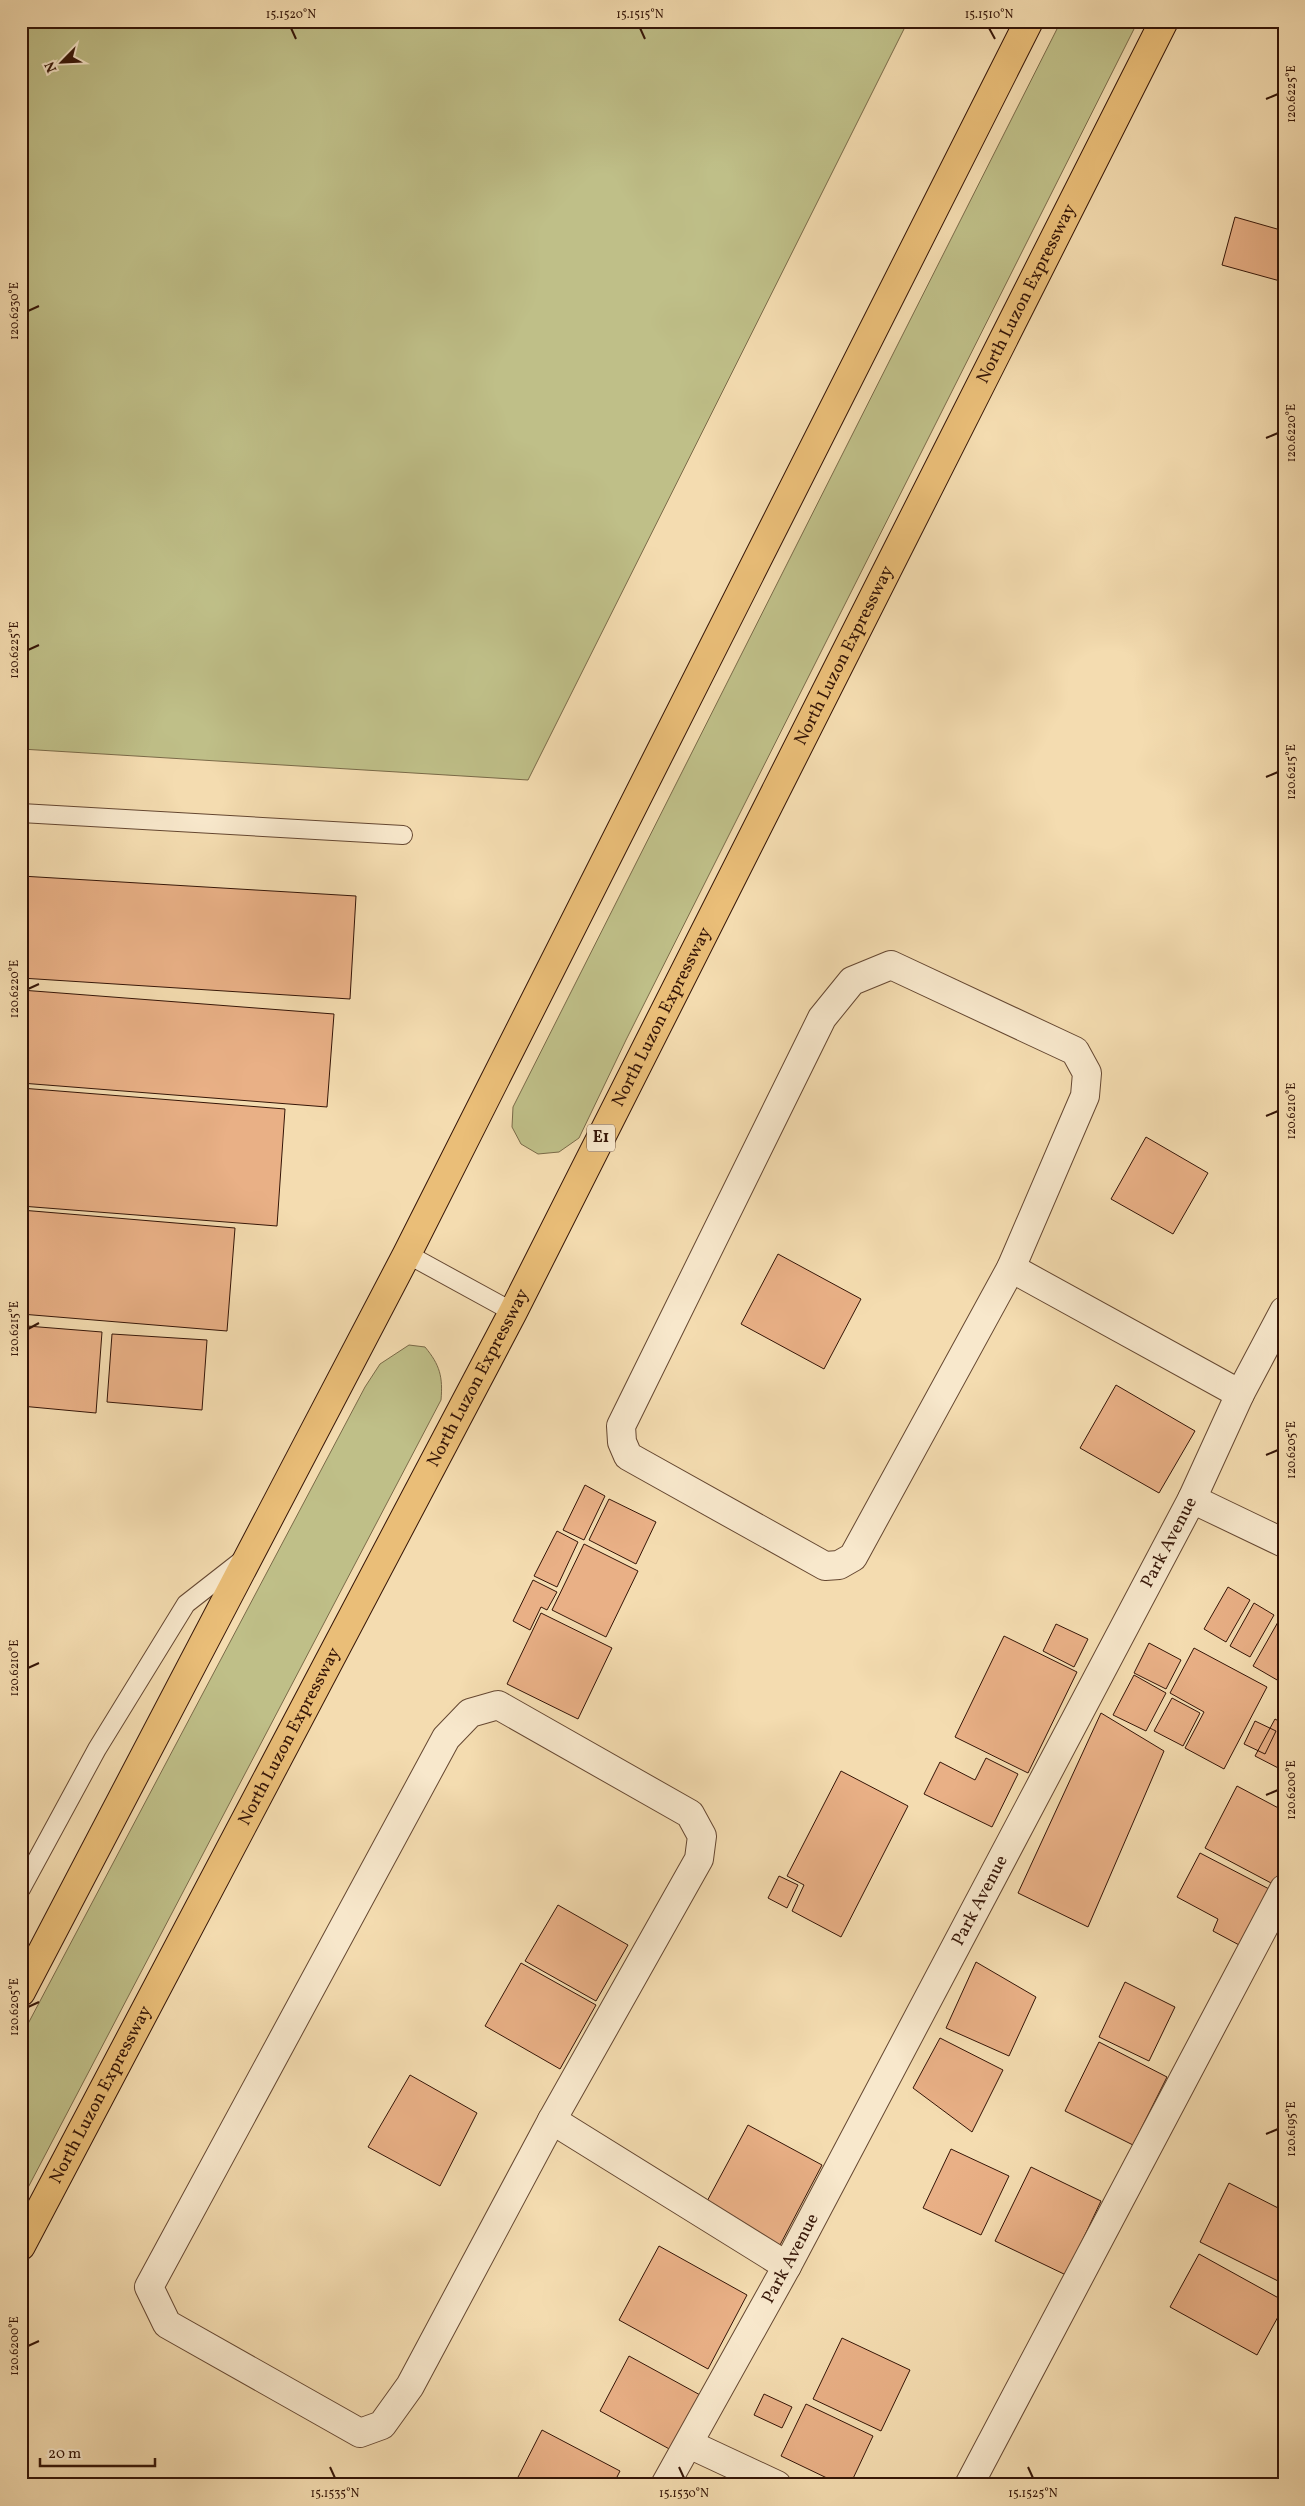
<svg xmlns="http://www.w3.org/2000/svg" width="1305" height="2506" viewBox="0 0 1305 2506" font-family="Vollkorn,serif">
<rect width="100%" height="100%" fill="#f4dcb0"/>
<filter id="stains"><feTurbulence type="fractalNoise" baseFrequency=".004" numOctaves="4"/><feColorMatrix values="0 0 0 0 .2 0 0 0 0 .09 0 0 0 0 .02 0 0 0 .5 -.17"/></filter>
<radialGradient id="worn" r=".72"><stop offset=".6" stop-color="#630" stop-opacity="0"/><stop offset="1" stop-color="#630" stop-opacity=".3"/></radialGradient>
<!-- green -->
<path fill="#bfbf88" stroke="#7a6a48" d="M21,21H908L528,780L21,749Z
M1061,21H1138L626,1040L579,1138L559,1152L538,1154L521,1144L512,1127L513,1107Z
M409,1345L425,1347C440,1365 443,1377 441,1400L21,2201V2037L365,1387L380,1364Z"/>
<!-- building -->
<path fill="#e9b086" stroke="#351507" d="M1235,217L1284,231V265L1280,281L1222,265Z
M21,876L356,896L350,999L21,978Z
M21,990L334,1014L327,1107L21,1083Z
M21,1088L285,1109L277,1226L21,1206Z
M1146,1137L1208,1173L1173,1234L1111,1199Z
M21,1210L235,1228L227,1331L21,1314Z
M778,1254L861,1299L824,1369L741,1324Z
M27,1326L102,1332L96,1413L21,1406Z
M112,1334L207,1340L202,1410L107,1402Z
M1116,1385L1195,1431L1159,1493L1080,1448Z
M585,1485L605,1496L584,1540L563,1530Z
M609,1499L656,1522L636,1564L589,1540Z
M557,1531L578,1542L557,1587L534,1576Z
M584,1544L638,1571L606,1637L552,1610Z
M533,1580L557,1592L547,1610L541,1607L530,1630L513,1621Z
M1228,1587L1250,1600L1226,1642L1204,1629Z
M1254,1603L1274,1615L1250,1657L1230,1646Z
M541,1613L612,1648L578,1719L507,1684Z
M1278,1622L1284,1625V1684L1253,1666Z
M1056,1624L1088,1639L1074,1667L1043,1651Z
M1004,1636L1077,1672L1028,1773L955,1737Z
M1149,1643L1181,1660L1166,1689L1134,1673Z
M1194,1648L1267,1687L1224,1769L1185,1748L1204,1712L1170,1693Z
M1134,1675L1166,1693L1146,1731L1113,1715Z
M1172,1698L1200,1713L1183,1746L1154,1731Z
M1101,1713L1164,1751L1088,1927L1018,1893Z
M1275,1719L1284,1724V1771L1255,1756Z
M1255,1721L1276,1731L1265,1754L1244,1744Z
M986,1758L1018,1774L992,1827L924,1794L940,1762L975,1780Z
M841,1771L908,1806L841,1937L792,1911L804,1885L787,1876Z
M1237,1786L1284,1811V1863L1273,1884L1205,1848Z
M1200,1853L1271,1890L1241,1946L1213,1931L1218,1919L1177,1897Z
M779,1876L798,1885L787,1908L768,1898Z
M558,1905L628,1945L596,2001L525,1961Z
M976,1962L1036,1997L1009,2056L946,2028Z
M521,1963L596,2005L560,2069L485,2026Z
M1125,1982L1175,2007L1149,2061L1099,2037Z
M940,2038L1003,2070L972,2132L913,2088Z
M1099,2042L1167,2077L1133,2145L1065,2111Z
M410,2075L477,2113L440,2186L368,2147Z
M748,2125L822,2165L780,2245L705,2205Z
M951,2149L1009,2176L981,2235L923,2208Z
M1031,2167L1101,2201L1066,2275L995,2241Z
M1229,2183L1284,2211V2284L1200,2242Z
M659,2246L747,2295L708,2369L619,2320Z
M1199,2254L1284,2301V2306L1257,2355L1170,2307Z
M842,2338L910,2370L881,2431L813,2399Z
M629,2356L702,2396L673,2451L600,2411Z
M764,2394L792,2407L782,2428L754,2415Z
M806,2404L873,2436L850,2485H827L829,2479L781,2456Z
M542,2430L620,2471L613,2485H514Z"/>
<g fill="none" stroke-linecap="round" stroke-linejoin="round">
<!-- lane casing -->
<g stroke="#654731" stroke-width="20">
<path id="lane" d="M21,813L403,835
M407,1254L513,1312
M21,1889L97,1749L186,1604L241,1561"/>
</g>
<!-- street casing -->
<g stroke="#654731" stroke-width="30">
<g id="street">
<path d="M891,965L1075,1051L1087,1073L1085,1096L1011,1268L853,1557L839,1565L825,1566L628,1456L622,1442L621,1426L822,1018L852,981Z"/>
<path d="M1011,1268L1240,1394"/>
<path d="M1192,1499L1284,1543"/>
<path d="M498,1705L690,1814L702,1836L699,1859L552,2120L410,2386L382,2425L360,2433L167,2324L149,2287L446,1738L470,1713Z"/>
<path d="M552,2120L787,2266"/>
<path d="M689,2444L777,2485"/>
<path id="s1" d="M665,2485L787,2266L1192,1499L1240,1394L1284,1311"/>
<path d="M969,2485L1284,1889"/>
</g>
</g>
<!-- highway casing -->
<g stroke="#351507" stroke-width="30">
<g id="highway">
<path d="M21,1992L407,1254L1029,21"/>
<path id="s2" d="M21,2246L513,1312L1164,21"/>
</g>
</g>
<!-- lane -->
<use href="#lane" stroke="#f8e8cc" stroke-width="18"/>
<!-- street -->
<use href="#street" stroke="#f8e8cc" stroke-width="28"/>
<!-- highway -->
<use href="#highway" stroke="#eabe78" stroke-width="28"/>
</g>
<!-- ticks -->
<path fill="none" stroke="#351507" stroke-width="2" d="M291,28L296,39M640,28L645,39M989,28L995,39M1266,99L1278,94M28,311L39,306M1266,438L1278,433M28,650L39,645M1266,777L1278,772M28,989L39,984M1266,1116L1278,1111M28,1329L39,1323M1266,1455L1278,1450M28,1668L39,1663M1266,1795L1278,1790M28,2007L39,2002M1266,2134L1278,2129M28,2346L39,2341M330,2467L335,2478M679,2467L684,2478M1028,2467L1033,2478"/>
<g text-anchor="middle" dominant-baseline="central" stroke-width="5" stroke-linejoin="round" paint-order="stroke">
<!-- shield labels -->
<rect fill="#f8e8cc" stroke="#705442" stroke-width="1" x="587" y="1124.5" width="28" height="27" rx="4"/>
<g font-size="16" font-weight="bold" fill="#351507">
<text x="601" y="1138">E1</text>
</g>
<!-- street labels -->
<g font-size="18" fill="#351507" stroke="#f8e8cc">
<text stroke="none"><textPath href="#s2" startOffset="2196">North Luzon Expressway</textPath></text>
<text stroke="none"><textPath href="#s2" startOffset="1791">North Luzon Expressway</textPath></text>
<text stroke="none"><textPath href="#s2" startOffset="1386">North Luzon Expressway</textPath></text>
<text stroke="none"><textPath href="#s2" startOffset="981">North Luzon Expressway</textPath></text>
<text stroke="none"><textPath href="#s1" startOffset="1069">Park Avenue</textPath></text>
<text stroke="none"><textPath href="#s2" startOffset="576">North Luzon Expressway</textPath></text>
<text stroke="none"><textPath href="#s1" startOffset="664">Park Avenue</textPath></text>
<text stroke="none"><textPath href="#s2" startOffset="171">North Luzon Expressway</textPath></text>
<text stroke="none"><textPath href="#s1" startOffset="259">Park Avenue</textPath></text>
</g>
</g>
<!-- margin -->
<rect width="1305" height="2506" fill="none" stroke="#f4dcb0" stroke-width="55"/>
<!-- north arrow -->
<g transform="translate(62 62) rotate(246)" stroke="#f8e8cc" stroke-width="4" paint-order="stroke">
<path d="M0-4L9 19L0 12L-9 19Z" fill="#351507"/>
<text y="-8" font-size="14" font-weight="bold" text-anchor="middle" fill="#351507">N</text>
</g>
<!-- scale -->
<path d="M40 2458v8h115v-8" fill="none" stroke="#351507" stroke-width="2.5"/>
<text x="48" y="2458" font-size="15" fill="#351507" stroke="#f8e8cc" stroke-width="4" paint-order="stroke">20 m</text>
<rect x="28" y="28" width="1250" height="2450" fill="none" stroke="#351507" stroke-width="2"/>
<g font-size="12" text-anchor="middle" fill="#351507">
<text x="291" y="18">15.1520°N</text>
<text x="640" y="18">15.1515°N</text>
<text x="989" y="18">15.1510°N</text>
<text transform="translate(1291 94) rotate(-90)" y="4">120.6225°E</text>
<text transform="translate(14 311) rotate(-90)" y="4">120.6230°E</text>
<text transform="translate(1291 433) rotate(-90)" y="4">120.6220°E</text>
<text transform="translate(14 650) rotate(-90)" y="4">120.6225°E</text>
<text transform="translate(1291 772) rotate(-90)" y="4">120.6215°E</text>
<text transform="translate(14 989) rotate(-90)" y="4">120.6220°E</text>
<text transform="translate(1291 1111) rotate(-90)" y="4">120.6210°E</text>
<text transform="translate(14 1329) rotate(-90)" y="4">120.6215°E</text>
<text transform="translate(1291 1450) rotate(-90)" y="4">120.6205°E</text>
<text transform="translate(14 1668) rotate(-90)" y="4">120.6210°E</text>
<text transform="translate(1291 1790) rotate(-90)" y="4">120.6200°E</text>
<text transform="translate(14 2007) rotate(-90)" y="4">120.6205°E</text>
<text transform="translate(1291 2129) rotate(-90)" y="4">120.6195°E</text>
<text transform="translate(14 2346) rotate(-90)" y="4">120.6200°E</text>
<text x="335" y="2497">15.1535°N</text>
<text x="684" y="2497">15.1530°N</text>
<text x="1033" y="2497">15.1525°N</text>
</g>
<rect width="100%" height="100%" filter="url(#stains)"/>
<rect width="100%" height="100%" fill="url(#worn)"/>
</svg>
